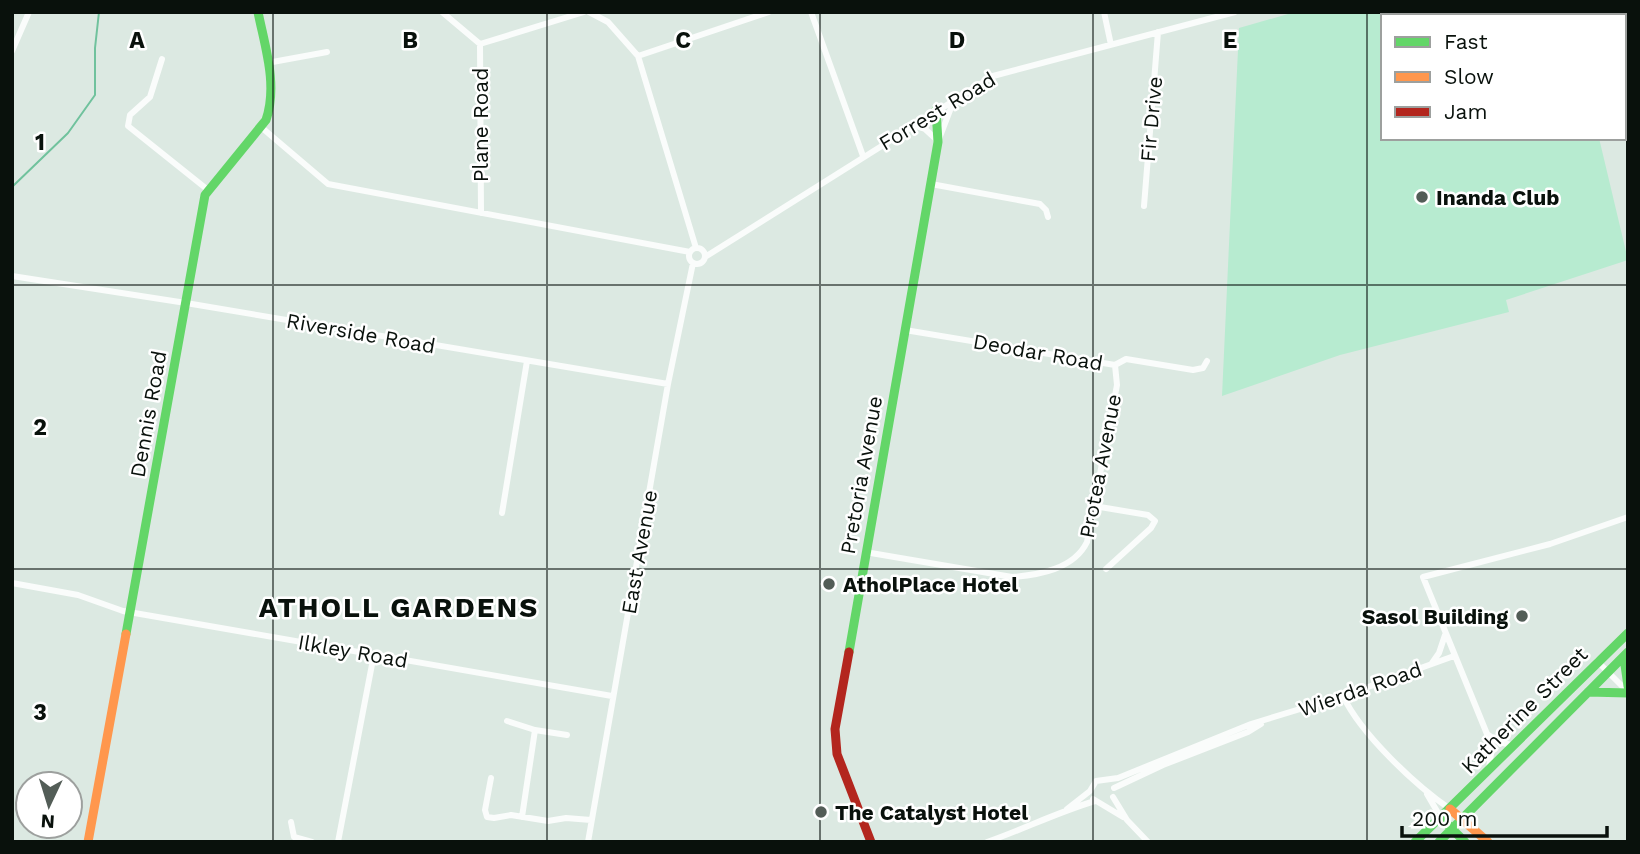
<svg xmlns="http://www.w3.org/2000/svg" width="1640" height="854" viewBox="0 0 1640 854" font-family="'Work Sans',sans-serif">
<rect width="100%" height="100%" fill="#dce9e2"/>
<!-- green -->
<path fill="#b7ebd0" d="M1295,12H1568L1569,16H1383V138H1599L1628,260L1506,300L1509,312L1340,355L1222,396L1239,28Z"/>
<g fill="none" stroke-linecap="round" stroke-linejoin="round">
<!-- stream -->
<path stroke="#70c29d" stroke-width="2" d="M12,187L68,133L95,95V48L99,12"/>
<!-- street -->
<path stroke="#fafcfb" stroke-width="6" d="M442,12L480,44L481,213
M589,12L608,22L638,56L696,248
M811,12L863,156
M1104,12L1111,45
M480,44L584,12
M12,51L29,12
M638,56L769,12
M162,59L150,97L130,115L128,126L208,190
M267,63L327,52
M912,125L925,129L937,140
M261,127L328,184L690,252
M939,139L954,100
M931,184L1040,204L1046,210L1048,217
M1144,206L1158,32
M689 256a8 8 0 1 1 16 0a8 8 0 1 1-16 0Z
M705,257L993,76L1235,12
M12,276L186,303L668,384
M905,330L1115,365L1126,359L1193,370L1203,368L1207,361
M1094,506L1148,515L1155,521L1151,528L1106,569
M502,513L527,361
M865,552L1012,577C1039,575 1074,569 1087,542L1117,385L1115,365
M12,583L78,595L123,611L612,696
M1597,661L1628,692
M1432,663L1439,653L1445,635
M1343,696C1361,734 1415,785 1450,809
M507,721L535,730L567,735
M1487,734L1497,741L1514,746
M1489,768L1491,754L1487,734L1423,577L1550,544L1628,517
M491,778L485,810L487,817L494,818L511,815L548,821L566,818L591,820
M1114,788L1163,765L1248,732L1261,724
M1427,794L1441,818
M1113,797L1127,820L1148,842
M1093,799L1123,817
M1067,809L1090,791L1096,781L1118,778L1251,724L1343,696L1454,656
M522,817L535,730
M291,822L294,837L312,842
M338,842L374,654
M588,842L668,384L693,263
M987,842C1024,829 1058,812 1095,801"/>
<!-- fast -->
<path stroke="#63d668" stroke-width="9" d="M126,634L205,195L266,120C278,85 265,47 258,12
M849,652L938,142L936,110
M1627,654L1625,665L1628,686
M1588,692L1628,693
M1441,818L1465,842
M1415,842L1628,633
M1439,842L1628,652"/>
<!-- slow -->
<path stroke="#ff974d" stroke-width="9" d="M1450,809L1488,842
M88,842L126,634"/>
<!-- jam -->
<path stroke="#b3261e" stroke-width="9" d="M849,652L835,729L837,754L871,842"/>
</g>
<!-- grid -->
<path fill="none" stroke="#09110c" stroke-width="2" stroke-opacity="0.55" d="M273,12V842M547,12V842M820,12V842M1093,12V842M1367,12V842M12,285H1628M12,569H1628"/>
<!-- markers -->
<g fill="#535d57" stroke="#fff" stroke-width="2.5">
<circle cx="1422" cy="197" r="7"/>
<circle cx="829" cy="584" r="7"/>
<circle cx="1522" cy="616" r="7"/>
<circle cx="821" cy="812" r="7"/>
</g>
<g text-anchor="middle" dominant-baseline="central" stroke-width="5" stroke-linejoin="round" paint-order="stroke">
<!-- street labels -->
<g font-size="21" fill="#09110c" stroke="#fff">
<text transform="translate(937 111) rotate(-31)">Forrest Road</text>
<text transform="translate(1151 119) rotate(-85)">Fir Drive</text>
<text transform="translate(480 125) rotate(-90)">Plane Road</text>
<text transform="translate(361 333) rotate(10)">Riverside Road</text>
<text transform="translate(1038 352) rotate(10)">Deodar Road</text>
<text transform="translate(148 414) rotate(-80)">Dennis Road</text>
<text transform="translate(1100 466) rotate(-79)">Protea Avenue</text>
<text transform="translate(861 475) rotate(-80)">Pretoria Avenue</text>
<text transform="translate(639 552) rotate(-80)">East Avenue</text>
<text transform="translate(353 651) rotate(10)">Ilkley Road</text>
<text transform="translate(1360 689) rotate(-19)">Wierda Road</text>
<text transform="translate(1524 710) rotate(-45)">Katherine Street</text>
</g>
<!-- poi labels -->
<g font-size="21" font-weight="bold" fill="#09110c" stroke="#fff" text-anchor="start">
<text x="1436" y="197">Inanda Club</text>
<text x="843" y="584">AtholPlace Hotel</text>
<text x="1508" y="616" text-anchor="end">Sasol Building</text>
<text x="835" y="812">The Catalyst Hotel</text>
</g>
<!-- district labels -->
<g font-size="28" font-weight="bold" letter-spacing="2" fill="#09110c" stroke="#fff">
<text x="399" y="607">ATHOLL GARDENS</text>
</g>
</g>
<g font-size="23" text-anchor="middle" font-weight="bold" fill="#09110c" stroke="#fff" stroke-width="5" stroke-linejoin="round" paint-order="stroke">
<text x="137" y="48">A</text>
<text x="410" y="48">B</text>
<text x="683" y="48">C</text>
<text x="957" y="48">D</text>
<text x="1230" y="48">E</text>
<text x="40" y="150">1</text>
<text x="40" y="435">2</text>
<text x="40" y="720">3</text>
</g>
<!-- border -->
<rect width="1640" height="854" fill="none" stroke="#09110c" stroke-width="28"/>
<!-- legend -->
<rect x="1381" y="14" width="245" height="126" fill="#ffffff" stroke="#9da09e" stroke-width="2"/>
<rect x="1395" y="37" width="35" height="10" fill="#63d668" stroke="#9da09e" stroke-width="2"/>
<text x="1444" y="49" font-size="21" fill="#09110c">Fast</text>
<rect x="1395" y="72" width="35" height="10" fill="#ff974d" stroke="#9da09e" stroke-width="2"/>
<text x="1444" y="84" font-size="21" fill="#09110c">Slow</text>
<rect x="1395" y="107" width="35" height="10" fill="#b3261e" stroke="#9da09e" stroke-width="2"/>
<text x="1444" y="119" font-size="21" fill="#09110c">Jam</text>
<!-- north arrow -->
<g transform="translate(49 805) rotate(184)"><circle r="33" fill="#ffffff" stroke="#9da09e" stroke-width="2"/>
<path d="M0-5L12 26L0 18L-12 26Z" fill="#535d57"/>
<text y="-10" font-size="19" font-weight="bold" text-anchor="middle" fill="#09110c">N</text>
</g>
<!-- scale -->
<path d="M1402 826v10h205v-10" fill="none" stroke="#09110c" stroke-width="3.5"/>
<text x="1412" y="826" font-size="21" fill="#09110c" stroke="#ffffff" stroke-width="5" paint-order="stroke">200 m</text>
</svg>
